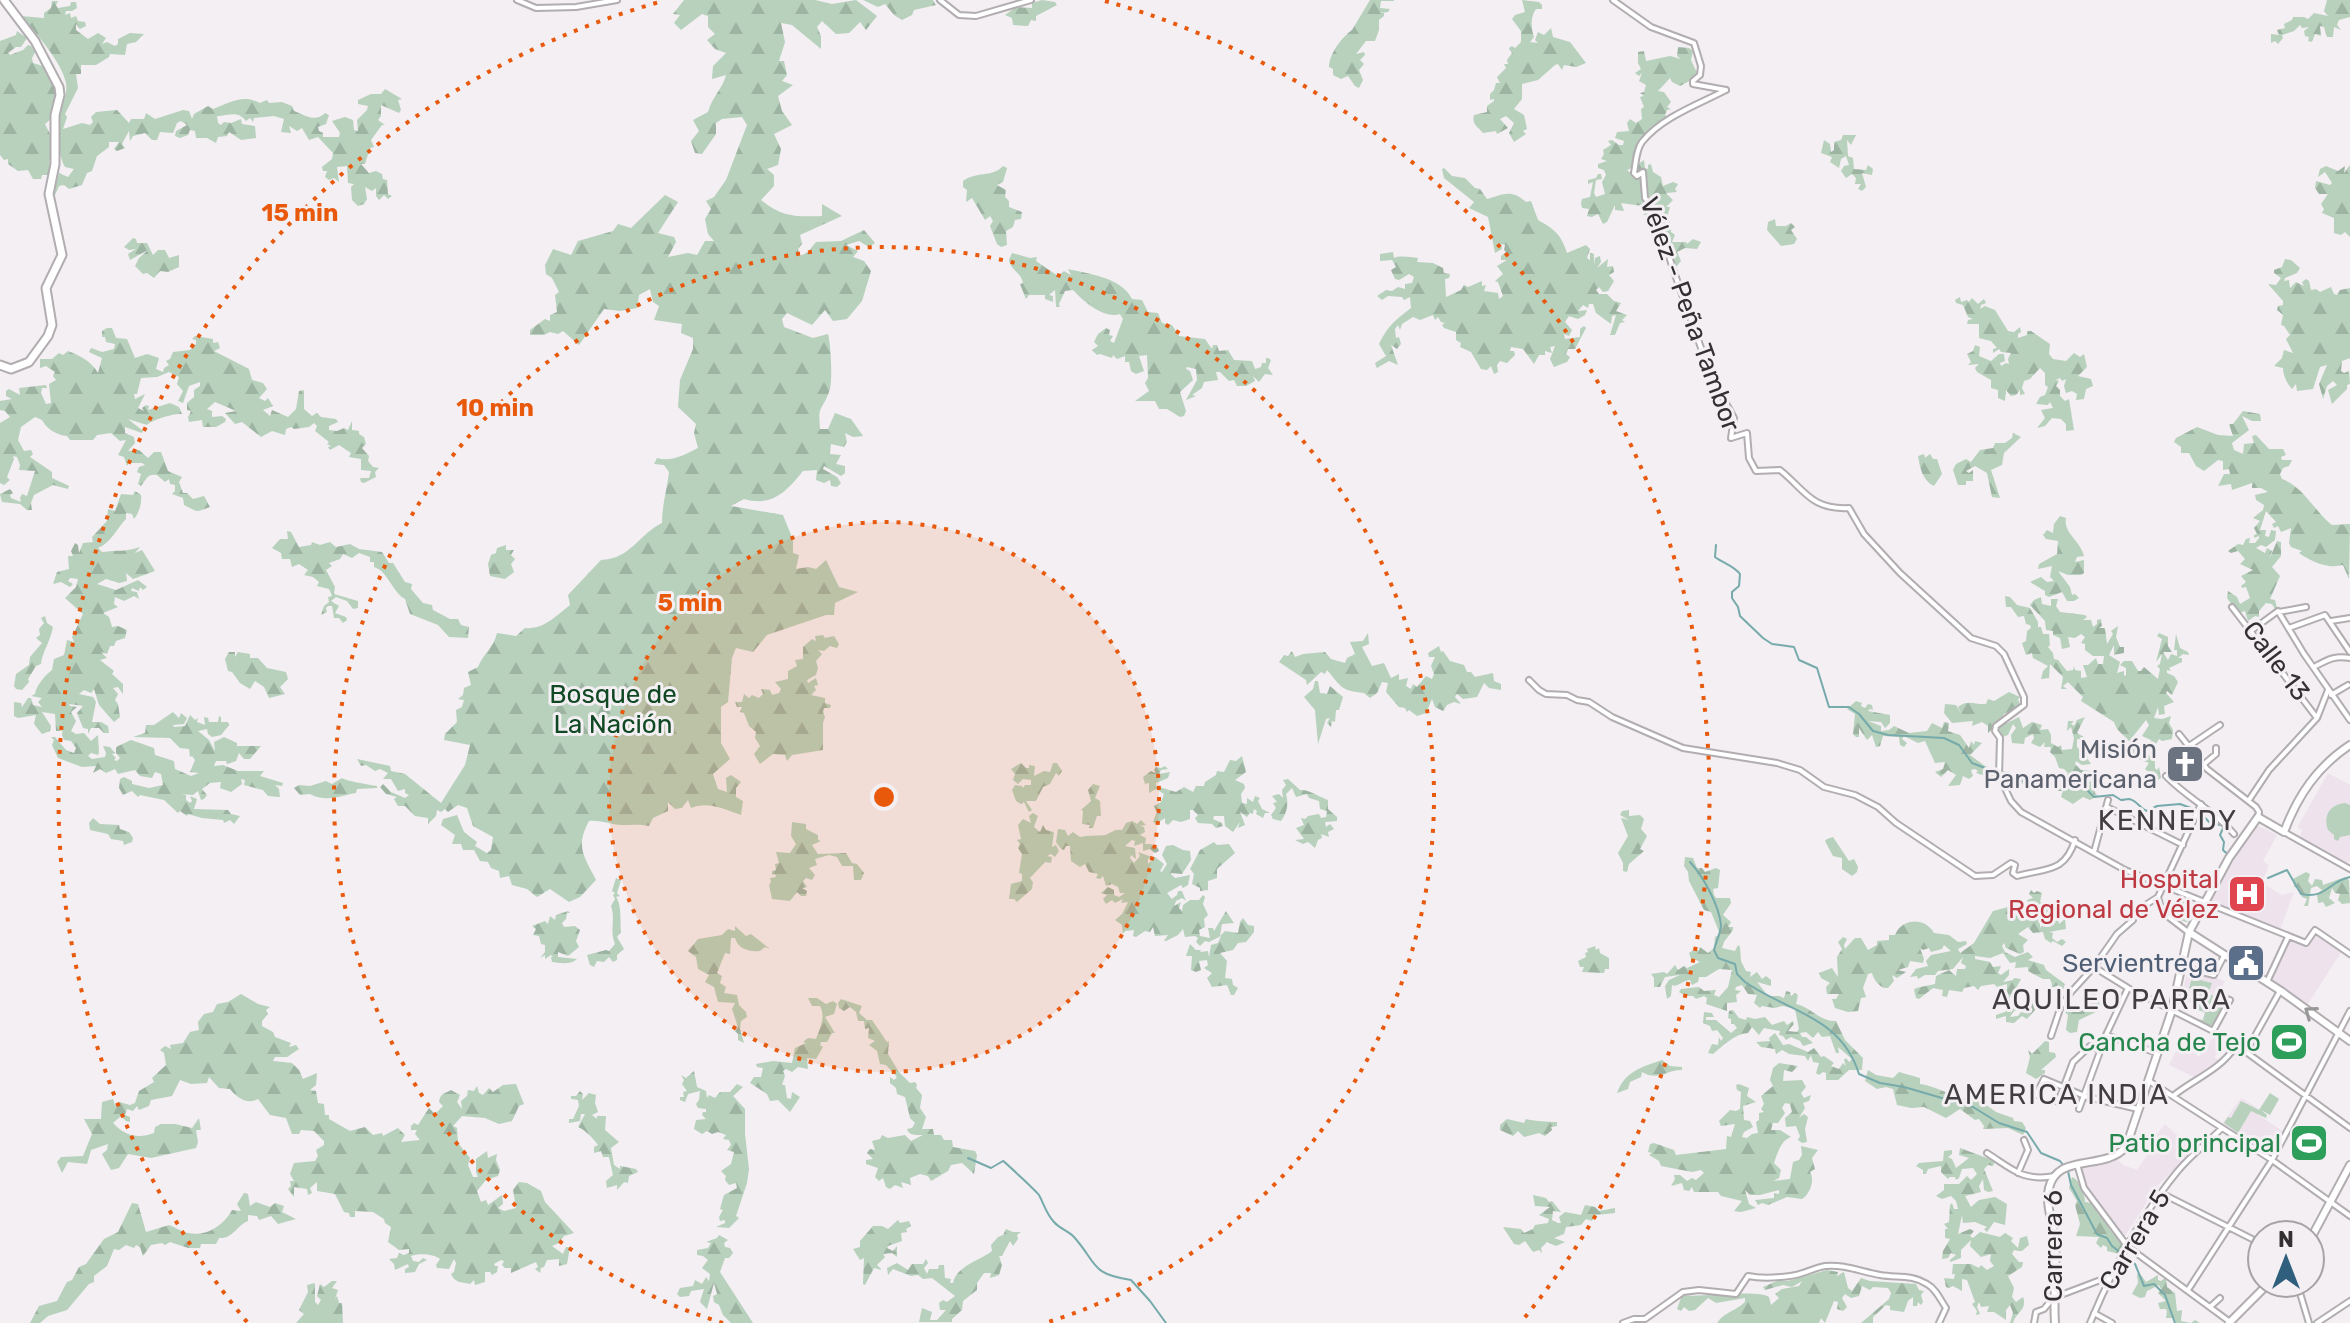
<svg xmlns="http://www.w3.org/2000/svg" width="2350" height="1323" viewBox="0 0 2350 1323" font-family="Rubik,sans-serif">
<defs>
<pattern id="forest-firs" width="22" height="20" patternUnits="userSpaceOnUse" patternTransform="scale(2)"><rect width="22" height="20" fill="#b7d1bc"/><path d="M5 1l3.5 6h-7zM16 11l3.5 6h-7z" fill="#9eb4a2"/></pattern>
</defs>
<rect width="100%" height="100%" fill="#f3eff3"/>
<!-- built -->
<path fill="#eee3ed" d="M2328,773L2350,785V860L2347,864L2300,838L2302,829L2297,828Z
M2256,825L2277,835L2263,861L2269,865L2262,883L2282,895L2294,892L2280,930L2209,901Z
M2315,933L2342,951L2306,1007L2270,981L2290,940L2307,946Z
M2188,969L2225,981L2221,990L2231,996L2218,1018L2194,1009L2195,1004L2180,1000Z
M2214,1036L2224,1042L2215,1057L2218,1060L2208,1069L2194,1077L2169,1065L2181,1041L2199,1057Z
M2241,1098L2259,1109L2257,1114L2284,1132L2270,1158L2222,1124Z
M2165,1124L2194,1151L2158,1185L2125,1236L2086,1185L2081,1166L2105,1164L2117,1159L2123,1165L2137,1170L2147,1155L2144,1149Z"/>
<!-- grass -->
<path fill="#b7d1bc" d="M2345,803L2350,805V835L2340,837L2338,841L2334,839V835L2328,830C2323,816 2329,805 2345,803Z
M2181,897L2197,905L2189,921L2186,922L2170,916Z
M2192,978L2212,983L2208,994L2214,996L2216,990L2230,996L2211,1027L2196,1019L2203,1020L2205,1012L2195,1009L2200,991L2189,988Z
M2270,1093L2279,1099L2270,1115L2261,1110L2267,1115L2266,1118L2251,1111L2238,1133L2224,1123L2228,1117L2231,1118L2241,1101L2259,1110Z"/>
<!-- forest -->
<path fill="url(#forest-firs)" d="M684,0H815L832,4L856,0L877,16L866,30L860,22L849,33L836,34L822,21L817,27L821,36V49L792,25L781,23L785,42L779,61H784L787,75L782,81L793,85L778,96L782,111L792,125L774,134L781,149L778,165L767,169L774,175V186L761,200C782,217 795,217 822,216V204L842,216L800,235L802,244L798,249L799,256L807,253L816,242L841,241L864,230L875,243L869,247L859,241L846,245L858,251L853,257L864,261L871,271L862,301L847,319L833,321L825,310L812,325L787,313L782,319L784,327L813,338L828,334C831,344 833,384 829,392C821,413 818,404 820,429H828L835,413L851,419L863,436L853,437L845,433L847,442L844,447L831,444L830,454L841,455L836,464L845,466V473L841,476L824,466L823,469L837,477L841,483L837,487L831,486L830,480L824,483L816,480L817,470L803,471C786,492 772,507 744,499L731,506L783,515L793,540V553L799,555L796,569L808,567L816,569L826,560L839,587L858,592L835,603L834,615H826L767,635L753,652L736,648L732,658L728,702L721,707V743L730,759L713,774L718,789L727,792L726,778L731,775L741,782L736,788V797L743,801L741,815C724,809 708,801 691,808L688,800L682,808L675,809L668,802V811L653,818L649,826C639,824 632,825 622,825C611,825 602,820 589,821C575,847 584,856 596,880L580,897L569,902L550,889L537,897L527,889L512,885L509,876L500,878L499,871L491,868L488,862L480,861L474,850H463L461,844H452L455,835L441,825L443,819L457,815L464,832L477,842L475,846L487,853L491,850L493,837L473,826L467,808L458,805L448,812L445,809L441,812L437,810L436,816L428,824V818L415,816L405,806H398L394,799L397,797L386,794L380,787L383,784L391,792L405,798L409,795L405,793V789L398,791L391,779H383L388,773L380,769L375,771L366,765L361,766L357,759L390,766L391,771L405,774L441,803L465,765L470,745L444,740L445,734L457,722L456,710L462,707L464,700L458,699L463,695L464,688L471,685L468,672L478,667C483,654 494,647 497,633L516,636L525,628C543,630 556,616 570,605L568,595L601,560C631,559 639,534 662,523C662,505 667,490 669,472L664,465L654,464L657,458C672,462 684,455 698,448L694,433L696,424L678,407L680,380L693,349V338L681,333L682,324L654,320L659,306L653,302L650,289L639,295L637,308L620,311L604,309L579,345L563,331L558,334L550,332L544,335H530V330L545,319L550,321V315L557,312L555,295L559,292L552,278L546,274L545,265L553,249L571,255L578,241L613,231L618,224L631,228L665,195L678,202L658,233L674,237L676,242L668,257L688,253L697,255L705,241H714L708,234L705,219L711,209L706,201L714,197L726,180L747,125L742,117L722,119L716,123V134L702,154L695,153L691,141L699,131L693,120L708,112C712,97 723,88 726,75L712,79L713,66L726,53L715,49L707,40L715,34L708,27V16L702,14L681,30L674,23L680,15L673,14Z
M863,0H933L936,5L914,10L912,15L902,20L894,15L885,4L878,7Z
M1042,0L1055,2L1057,5L1036,16V21L1031,20L1028,26L1013,25L1012,18L1005,15L1016,7L1032,8V3Z
M1370,0H1394V1H1381L1380,8L1390,9L1388,12L1379,13H1384V16L1379,20V30L1375,41H1366L1356,54L1364,52L1365,55L1360,60L1364,64L1359,70L1363,80L1359,88L1355,86L1348,76L1341,79L1333,75V69L1329,67C1329,54 1342,37 1352,30Z
M1522,0L1539,2L1542,5V9H1536C1530,17 1531,29 1534,37L1530,42L1538,43L1535,40L1538,32L1544,35L1551,28L1553,37L1570,42L1586,63L1576,67L1564,65L1562,70L1558,64L1555,65L1538,80L1522,84V99L1514,109L1524,115L1527,129L1523,131L1526,134L1514,142L1509,133L1514,123L1506,116L1500,119L1508,128L1497,134L1496,131L1483,133C1479,128 1471,124 1474,115L1487,112V106L1494,101V99L1490,100V94L1494,90L1496,83H1500L1497,77L1506,68L1504,64H1508L1507,60L1512,53L1509,48L1512,46L1515,48L1521,42V31L1512,19L1515,15L1525,12Z
M2327,0H2350V17L2339,20L2337,25L2341,30L2334,27L2333,37H2327L2324,27L2320,26L2321,36L2315,34L2312,42L2308,41L2309,37L2305,36L2304,31L2309,27L2302,28L2300,25L2294,31L2282,35L2283,38L2278,44L2275,41L2271,43V34L2279,35L2277,30L2285,28L2284,24L2292,20L2293,17H2304L2308,19L2314,13L2328,16L2324,11Z
M52,1H58L56,5L58,8L70,6L71,2H76L77,8L72,11H66L65,15L70,13L71,18L76,16L78,21L85,22L86,26L80,29L76,24V30L88,39L98,33L106,38L102,44L107,42L115,46L118,44V39L130,33L144,34L136,42L127,44L125,55L110,54L109,57L96,65H81V74H76L78,88L65,114L67,117L63,129L82,123L90,125L93,122L91,117L96,112L117,110L129,123L131,119H144L146,113L155,119L183,110L189,111L192,119L194,114L208,106L213,109C231,102 243,94 260,103L267,100L269,103L282,102L292,106L294,111C305,115 315,123 325,113L329,115L326,124L318,127L319,131L323,133V137H339L340,133L332,121L345,117L353,120L354,130L358,131L357,120L367,110L368,106L358,104V100L371,94H381L385,89L402,99L398,100L401,110L399,113L381,105V116L378,120L385,125H382L371,140L374,147L370,148L365,164H361L369,173L376,171L382,174L383,179L387,180L388,194L392,196L388,199L384,195L379,200L376,196V188L372,191L365,187L367,199L364,204L358,206L352,200L351,187L354,184L348,183L347,166L337,167L339,182L334,178L329,180L325,177L327,171H323L322,167L332,159L333,153L318,137L309,140L302,128L297,131L289,126L291,133L281,132L284,119L274,116L254,118L253,122L250,118L246,121C237,110 229,116 217,116L218,123L221,125L224,122L231,123L241,119L242,124L255,126L256,138L241,140L229,132L227,136L218,137L216,143L207,138H196L195,131L190,130L188,135L180,138L175,136L176,131L187,125L181,121L177,123L173,133L160,132L157,140H152L145,133L133,136L130,141L129,131L122,144L125,148L117,151L114,149L119,142H109V147L97,156L92,171L87,173L82,185L69,189L64,185L59,186L55,195L53,194L59,173L68,177L74,169L65,167C58,154 55,134 59,119C61,106 68,96 66,83C62,62 35,32 21,16L44,18V13L51,8Z
M17,31L27,38L21,47H16L8,53L10,55L23,50L28,45L31,46L35,52L32,58L33,63L46,67V75H49L59,88L51,119L45,124L51,136L49,175H42L41,179H33L28,170L18,171L8,164V159L4,160L0,155V41L16,35Z
M1678,47L1689,48L1693,51L1691,60L1697,73L1695,78L1680,86L1672,82L1670,78L1658,91L1664,92L1671,102L1667,107L1671,109L1667,110L1665,115L1668,117C1653,128 1630,147 1634,167L1627,170L1637,178L1643,170H1638V164L1644,160L1645,168L1648,169V165L1651,164L1653,172L1661,177L1663,186L1673,182L1678,184L1675,189L1677,192L1666,193L1673,200L1666,207H1670L1667,217L1670,222L1671,232L1675,235L1672,242H1686L1687,244L1693,239L1701,242L1697,249L1685,248L1677,252L1681,261L1677,266L1670,264L1669,258L1664,256L1663,253L1668,245L1660,242L1657,225L1659,217L1654,211L1650,215H1643L1647,212L1642,209L1643,206L1621,203L1624,211L1615,210V205L1607,222L1603,224L1598,214L1592,217L1587,216L1589,209L1582,208L1581,203L1582,199L1590,197L1593,182L1588,184V180L1596,178L1598,174H1601L1602,179L1596,180L1594,193L1596,197L1605,194L1602,182L1606,175L1604,170L1598,168V164L1607,161L1601,159L1604,154L1603,150L1611,145L1608,141L1612,140L1619,145H1623L1624,141L1615,138L1617,132L1629,131L1627,123L1630,119L1636,123L1642,119L1641,109L1644,107L1640,97L1644,96L1640,93L1644,92L1646,85L1639,81L1642,73L1639,76L1635,73L1641,69L1638,63V52L1644,51L1646,61L1670,56L1681,59L1677,56Z
M1843,135H1856L1851,145L1847,140L1848,156L1853,158L1854,169L1866,170L1868,165L1873,169L1872,175L1862,173L1866,187L1862,191L1858,189L1861,184H1855L1856,178L1852,174L1846,178L1841,171L1844,166L1849,165L1846,156L1841,159L1839,168L1830,162L1832,157L1821,153L1824,140L1830,144L1831,152L1834,150V142L1841,140Z
M2350,165V237L2345,232L2341,235L2334,233V218L2322,213L2324,209L2321,204L2328,194H2319L2315,188L2316,181L2330,185L2332,183L2325,172L2318,177L2320,169L2326,166L2338,171L2345,166L2344,173Z
M1003,166L1007,168L1003,182L997,185L1006,190L1005,197L1009,201V207L1022,212L1021,219L1015,220L1013,227L1006,231L1007,245L1001,247L997,244L990,226L993,221L990,216L985,220L972,198L966,202L967,190L963,187V181C976,171 992,178 1003,166Z
M1444,168L1452,176L1465,178L1475,188L1480,189L1487,199C1502,195 1511,188 1526,202L1531,201L1538,220C1554,229 1561,234 1567,253L1586,245L1590,249L1587,258L1590,260V253L1594,254V265L1595,258L1600,256L1601,262L1597,268L1608,259L1607,267L1613,266L1614,272L1609,275L1614,281L1608,291L1603,292L1599,287L1596,290L1599,294H1607L1614,301L1621,303L1616,311L1627,315L1622,320L1625,322L1620,323L1615,335H1610L1616,315L1612,316L1611,324L1596,313L1593,304H1589L1588,308L1583,305L1578,311L1587,310L1585,315L1578,319L1569,316L1565,322L1572,330L1569,336L1564,334L1565,339L1580,337V329L1584,326L1586,328L1575,349H1568L1566,354L1570,357L1567,362L1554,367L1550,359L1555,346L1550,347L1552,353L1545,351V355H1539L1534,364L1523,349L1511,347L1510,351H1514L1515,355L1507,363L1500,361L1497,365L1498,372L1494,374L1491,366L1487,370L1481,369L1471,352L1460,347L1461,343L1456,340V332L1444,328L1442,325L1445,323L1441,322L1438,317L1435,320L1433,315L1420,320L1413,317L1402,324L1400,330L1398,325L1395,329L1396,338L1399,337L1401,344L1397,349L1391,345L1398,365L1389,361L1377,368L1375,363L1386,356L1379,344C1389,325 1393,322 1411,308L1410,297L1404,300L1402,297L1388,296L1382,300L1377,296L1386,290L1392,291L1398,287L1405,289V284L1412,283L1414,277L1409,274L1399,280L1395,279L1391,270L1396,267L1392,260L1380,261V254L1393,252L1394,258C1399,255 1411,257 1418,258L1417,262L1433,263L1443,268L1444,273L1450,274L1449,278L1445,279L1446,297L1461,290L1464,285L1468,287L1482,281V286L1486,285L1484,291L1498,293L1499,299L1503,296L1498,282L1495,281L1503,274L1497,266L1507,260H1501V256L1506,252L1504,250L1505,245L1501,244L1502,249L1495,253L1488,217L1469,208L1474,202L1444,178L1442,169Z
M1775,219L1776,226H1786L1791,223L1795,227L1791,230L1797,239L1794,244L1781,246L1767,230L1768,222Z
M133,238L136,239L137,243H147L153,255L158,250H165L169,258L179,255V267L168,272L160,271L154,278L147,273L143,274L135,266L139,258L148,250L130,260L128,254L136,249L129,250L124,247Z
M1012,253L1030,258L1037,257L1036,261L1058,276L1064,271L1071,275L1068,269C1089,274 1121,277 1132,299L1142,300L1148,312L1158,313L1162,323L1172,325L1179,336L1205,339L1212,349L1213,345H1217L1219,351L1228,350L1234,360L1252,361L1255,369L1261,367L1262,363H1266V358H1268L1271,360L1268,368L1273,375L1265,374L1259,382L1253,376L1255,381L1246,386H1237L1234,380L1229,381L1220,372H1216L1218,380L1204,382L1202,388L1192,395L1196,396L1186,400L1197,380L1196,369L1187,367L1186,369L1190,371L1193,380L1180,392L1186,411L1184,416L1180,417L1167,409H1159L1155,401H1135L1149,391L1145,383L1148,378L1147,355L1139,356L1144,371L1136,374L1131,371L1129,362H1125V356L1117,359L1113,355L1112,358L1100,354L1097,355L1092,350L1098,346L1094,342L1098,334L1106,328L1110,330L1109,335L1113,336L1110,341L1114,343L1123,319L1120,314C1104,319 1084,302 1073,290L1065,291L1059,304L1060,307H1056L1055,290L1049,295L1053,296V302L1045,299V295H1029L1026,299L1020,284L1023,283C1021,272 1011,271 1009,260Z
M2285,259L2291,260L2300,268L2297,273L2285,278L2284,281L2289,280L2290,288L2296,282L2304,286L2302,282L2306,279L2309,281L2311,290L2316,289L2320,292L2331,287L2334,294L2337,295L2340,290L2350,288V358L2342,361L2341,371L2344,373L2349,371L2350,384L2347,385V389L2332,404L2328,390L2337,385L2333,381L2327,386L2323,399L2319,384L2327,365L2320,367L2313,389L2297,391L2296,384L2292,389C2287,384 2283,375 2283,368L2274,366L2282,358L2284,350L2293,353L2286,339L2290,335L2284,326L2281,325L2283,315L2277,310L2278,306L2283,305V301L2268,284L2276,285L2281,278L2274,273V270L2282,267Z
M1960,297L1961,302L1967,300L1969,302L1972,298L1978,304L1984,299L1986,303L1981,305L1980,309L1985,306L1995,310L2008,331L2014,332L2020,327L2021,332L2018,334V338L2027,335V331H2031L2050,344L2049,354L2053,359L2066,361L2074,353L2080,357L2084,354L2087,367L2078,376L2091,379L2093,386L2086,389L2084,399L2076,400L2077,394L2072,391L2066,393L2064,386L2066,379L2062,381L2060,378L2056,380L2059,381L2056,386L2060,390V396L2065,401L2069,399L2074,430L2066,431V424L2061,419L2052,418L2045,426L2037,428L2045,418L2041,410L2053,408L2050,402L2048,405L2036,404L2040,397L2045,395L2048,387L2045,385V373L2040,368L2030,379L2024,381L2022,388L2025,394L2020,395V390L2016,395L2011,396L2006,390L2005,401L1998,398V390L1991,388V380L1977,372L1975,368L1979,364L1968,365L1971,362L1967,354L1973,351L1975,345L1980,347L1979,356L1991,361L1999,354H2004L2005,361L2000,363L2001,366L2006,363L2009,364L2008,359L2011,353L2001,352L1999,349L1993,353V349L1997,348L1991,341L1979,338V324H1967L1968,320L1973,319L1968,317L1963,305L1956,303L1955,300Z
M107,328H112L116,338L127,339L135,358L147,354L159,358L156,369L163,372L164,368L169,365L166,361L170,359L173,352L190,350L196,344V340L192,339L195,336L213,339V343L218,342L220,348L214,351L249,369L252,380L263,383L267,389L259,398L265,401L268,398L273,406L263,410L270,416L272,410L288,417L296,409L299,391L304,390V409L312,416L317,413L321,417L336,419L338,422L329,426V430L337,431L344,428L348,430L352,421V430L359,431V434L364,437L366,444L362,448L369,456L368,461L373,467L379,468L375,472L376,477L364,483L361,482L360,478H369L371,471L361,470V459L349,457L351,453L339,445L330,450L328,447L331,446L327,444L329,442L315,431L317,426L314,423L309,427L294,429L291,427L286,429L285,435L272,431L261,437L242,422L235,424L225,413L236,411L215,402L207,409L212,411V417L222,416L226,419L225,422L216,427H203L202,420L189,422L188,417L191,411L187,410V403L194,397V390L200,386V382L189,386L183,403L178,401L183,391L177,384L179,377L169,372L157,377L141,378L137,394H134L135,399L145,394L138,408L144,411L142,408L146,405L149,406L148,410L170,403L179,407L182,414C174,413 151,420 147,425L128,419L143,431L142,433L125,427V433L134,437L135,443L128,451L139,450L148,458L154,452H161L168,471L182,477L179,482L183,493H187L193,499L204,496L210,507C194,513 199,512 184,505L183,498L172,494L175,491V485L170,484L169,479L165,482L157,475C147,473 146,480 141,486L138,484L141,474L137,472L139,467L145,465L142,463H129L127,466L124,457L118,455L126,440L120,441L111,433L97,435L93,440H70L67,436C56,435 47,429 42,420L35,417L21,427L18,440L24,451L31,450L33,454L30,457L52,472V478L69,486L68,489L53,485L34,495L31,503L32,510H27L20,504L2,502L0,494L10,489L13,493L10,495L11,498L21,502L20,498L22,494L27,496L35,471L19,470L20,465L17,457L13,456L14,459L7,477L10,480L4,485L0,483V423L10,417L5,411L0,410V401L12,399L6,396V391L9,389L20,395L19,388L46,385L47,388H42L41,393L46,404L51,403L49,384L56,380L53,376L55,372L46,366L40,368V359H52L59,353L63,355L68,351C81,356 92,362 98,373L102,358L89,352L91,348L102,352L114,349L115,344L106,342L105,337H102V331Z
M2243,411L2260,414L2261,421H2252L2242,416L2249,430L2232,443L2234,450L2243,454L2244,444L2254,443L2252,436L2256,435L2269,449H2283L2286,455L2281,457L2282,460H2292L2289,466L2283,468L2280,474L2282,479C2304,487 2314,511 2332,525L2350,524L2349,579L2343,565C2327,569 2312,562 2299,553L2302,551L2291,547L2289,543L2291,528L2281,532L2278,526L2274,528L2272,524L2276,522L2266,511L2260,530H2266L2265,536L2269,537L2271,530L2276,531L2275,540L2266,547L2261,545L2256,548L2265,553L2267,548L2272,551L2269,560L2277,541L2281,542V556L2272,567L2280,576L2270,599L2275,600L2277,608L2275,609L2272,604L2266,603L2259,611V617L2255,616L2248,621L2245,611L2238,613L2227,598L2228,591L2237,597L2240,604L2250,598L2246,587L2242,588L2241,586L2246,582L2241,576L2253,570L2240,564L2245,559L2238,551L2231,553L2228,551L2238,544L2243,545L2246,539L2250,538L2249,543H2255L2259,538V536L2254,538V535L2257,534L2254,528L2260,521L2253,518L2263,510L2264,505L2256,500L2255,495L2268,492L2261,488H2252V483L2232,490L2231,484L2218,486L2224,474H2230L2229,469L2223,470V461L2218,460L2204,471L2196,466L2189,453H2181V447L2174,442L2176,438L2197,427L2218,435L2233,436L2229,424H2233Z
M2013,433L2021,437L2004,453L2002,465L1991,470L2000,498L1992,497L1987,473L1975,466L1966,471L1969,473L1973,470V481H1966V485H1958L1953,470L1956,464L1966,459L1971,462L1980,450L1993,448L1995,443H2005L2012,438Z
M1924,454L1925,458L1930,454L1933,459H1937L1942,474L1934,486C1922,480 1920,467 1918,456Z
M135,491L141,495C142,503 139,513 134,519L132,514L126,513V519C116,529 112,542 98,548L102,552C117,550 127,552 140,547L135,553L142,550L155,571L133,579L126,573L127,581L119,583L106,579L97,584L116,590L138,580L147,587L143,590L140,587L139,591L132,588L131,591L137,592L139,599L134,596L124,601L115,597L114,604L118,607L103,613L109,617L112,627L118,626L127,630L125,638L116,641L114,646H110L107,654L101,652L107,658L100,660L114,671L112,674L123,684V694L118,687L113,688L118,694L115,700L118,704L120,717L114,722L99,705L94,689L91,693L84,690L79,694L93,697L96,702L92,722H101L108,726L109,733H104L99,728H91L88,734V729L83,728L77,713L83,706L69,704L70,706L77,707L71,712L76,721L71,731L76,734L84,733L91,741L98,735L99,752L98,755L91,753L88,756L92,759L105,757L106,753L103,746L110,747L115,753L112,754L116,758L114,760L117,761L120,758L116,753V747L131,740L154,748L155,755L174,761L175,769L191,776L199,773L190,772L195,760L192,756L190,757L189,749L180,748L170,738L133,737L145,733L146,725H154L173,712L179,718L181,713L187,718L184,724L173,725L174,727L185,726L190,715L195,720L198,718L197,722L205,725L204,717L208,718L209,722H218L219,716L221,717V722H228L229,725L221,735L212,737L208,734L207,729L198,731L209,740L215,751L214,742L224,737L237,743V746H261L250,759H244L239,753L236,761L227,764L226,761H216L214,766L223,765L238,771H264L260,776L283,783L282,786L275,785L279,789L280,797L268,796L263,790L244,785L245,780L241,779L242,784L231,792L220,788L221,782L210,783L202,789L207,795L204,799L201,800L198,791L193,795L181,794L186,795V800L190,803L192,801L190,796L197,799L194,809L228,810L231,814L240,816L234,824L230,820L224,823L223,820L202,818L188,814L187,816L180,811L178,813L164,800L140,795L138,797L132,791L123,795L119,788L120,779L124,777L132,781V784L149,788L163,785L161,774L155,772L152,778L140,776L135,770L118,774L115,769L106,773L100,769L93,773L96,766L82,767L58,758L52,745L54,740L51,737H55L66,750L74,753L76,748L71,741L64,740L62,735L63,728L61,731H56L55,714L42,712L51,726L50,731L42,734L34,724L36,715L18,718L14,716V702L21,703L22,707L28,698H31L33,705L42,707L38,702L42,698L31,696L35,694C36,686 45,675 52,670L54,659L64,655L67,640L74,642L72,637L83,614L65,598L76,587L78,579L70,578L68,581L73,584L70,587L61,582L53,584L57,572L69,569L68,556H73L71,551L75,543L78,545L79,553L83,543L93,542L92,537L107,521L108,509L115,511L121,494L133,495Z
M2060,516L2066,518C2063,533 2080,540 2084,556L2077,557L2075,562L2084,560V573L2081,575H2068L2058,571L2070,587L2072,595L2075,594L2079,598L2074,601H2067L2062,592L2049,597L2045,595V591L2030,582L2041,577L2047,582L2054,581L2050,577L2052,566L2038,569L2039,564L2057,554L2058,541L2046,539L2043,535L2047,530L2053,533L2054,524Z
M287,531L291,532L299,547L311,545L312,542L320,545L330,542L336,547L350,544L359,549L382,552L389,563H393L405,582L412,584L411,589L423,603L432,605L433,610L450,619H458L461,625L469,627L468,638L449,637L438,625L410,614L405,599C392,592 388,571 374,567V562H370V557L359,553L352,558L343,554L340,559L329,563L332,566L326,570L335,587L334,594L358,601V608L353,609L347,601L336,597L331,601L339,606L335,613L346,617L347,620L343,623L339,618H334L332,606H328L326,608L327,612L321,615L324,606L329,602L328,597L332,596L329,589L317,586L319,582L313,577L304,575L308,570L299,564L292,567L290,559H282L281,553L272,548L280,539H288Z
M506,545V550H514L511,555L515,559L511,564L514,572L505,579L490,576L488,564L491,555L496,553L497,548Z
M2005,596L2010,597L2017,605L2030,608L2038,622V627H2041L2043,634H2049L2050,645L2048,647L2053,653L2054,659L2058,660L2067,671L2073,670L2074,666L2075,670L2081,671V678L2087,677L2083,665H2088L2096,658L2098,664H2103L2104,656H2093L2085,650V644L2081,643L2085,637L2081,634L2075,638L2068,637L2070,647L2062,649L2060,638L2053,635V631L2046,630L2045,621L2030,605L2034,600L2041,597L2042,604L2051,606V599H2058L2056,606L2060,612L2085,615L2087,617L2083,620H2091L2093,627L2097,624V620L2101,619L2102,626L2099,628H2105L2107,644L2113,634L2111,631L2118,626L2116,637L2120,647H2124V653L2114,655V645L2109,655L2120,662L2117,673L2124,671V676L2126,675V668L2120,665L2124,661H2132L2138,671H2141L2144,667L2158,679L2160,669L2157,666L2160,664L2162,654L2156,662L2162,639L2157,636L2159,633L2168,637V646L2172,652H2163L2168,660L2171,654L2177,656V650H2174L2176,634L2180,648L2188,652L2189,655L2183,654L2178,658H2182V662L2169,668L2171,671L2167,670V673L2174,676L2178,682L2172,695L2167,691L2166,693L2174,702L2164,706L2165,714L2159,715L2158,707L2154,718L2162,719L2171,716L2169,723L2173,730L2172,739L2162,741L2159,739L2153,749L2151,746V740L2142,736L2149,725L2146,720L2131,739L2139,753L2143,750L2150,756L2152,751H2155V768L2157,770L2159,767L2161,778L2158,780L2145,769L2149,763L2128,755L2131,743L2117,729L2114,722L2081,701L2083,697L2068,682L2063,686L2067,689H2061L2063,677L2050,664L2049,678L2041,679L2043,671L2048,666L2033,658L2032,653L2026,655L2022,643L2026,641L2027,631L2031,628L2030,625L2026,624L2024,616L2018,617L2011,607H2006Z
M45,616L47,623L53,627C50,643 42,652 41,664L36,666L28,679L29,682L22,690L16,689L14,686L16,674L29,665L30,657L42,643L36,638L40,635L39,629L44,623L41,618Z
M1368,633L1369,644L1362,647L1372,666L1384,663L1391,678L1399,674V680L1408,678L1406,686L1411,689L1413,684L1417,687L1426,676L1432,679L1434,674L1431,666L1435,657H1429L1428,653L1439,646L1441,652L1443,651L1450,661L1464,665L1467,672H1471L1475,677L1493,673L1494,681L1501,684V690L1489,688L1484,683L1477,697L1463,699L1457,694L1455,697L1461,704L1454,702L1447,705L1443,711L1435,707L1432,699L1426,713L1417,716L1409,710L1407,712L1405,708L1399,707L1386,692L1388,683L1382,682L1377,693L1370,698L1364,693C1341,690 1343,689 1327,670L1325,674L1321,672L1307,685L1306,680L1279,662L1284,655L1288,656L1292,651L1295,657L1303,654L1325,652L1331,659L1345,663L1347,658L1355,654L1350,642L1363,641Z
M823,635L825,638L834,636L839,644L837,648L830,646L824,651L818,650L822,654L816,661L818,668L816,675L807,680L808,683L816,678L818,685L814,686L816,690L811,695L825,698V703L831,705L830,708H824L823,712L825,717L823,723V750L792,755L787,761L785,755L773,754L760,764L754,754L760,746L755,738L756,732L749,726L744,713L740,712L742,707H737L735,702H742L744,694L749,698L752,695L759,698L763,694L761,689L770,690L772,695L779,693L781,689L775,682L788,679V671L797,666L795,660L803,659V647L812,639L816,641L815,636Z
M229,652H235V657L238,652L250,654V658H258L267,668L286,672L288,679L280,687L285,694L269,698L264,687L255,681L250,689L240,683L232,672L228,671L225,659Z
M1315,681H1318L1320,693L1327,694L1330,686L1343,697L1339,710H1336L1335,722L1332,721L1331,727L1327,723L1330,718L1326,719L1318,744L1315,710L1304,697L1313,689Z
M2009,692L2020,697L2017,701L2019,700V707L2004,714L2000,720L1996,722L1997,724L2007,723L2019,717L2023,728L2032,722L2042,725L2040,730L2048,729L2051,735V743L2058,747L2061,745L2062,750L2072,749L2074,738L2071,727L2067,731L2068,721H2074L2071,724L2074,726L2077,720L2085,717L2077,733L2084,737L2083,740L2077,739V747L2084,754L2091,752L2087,758L2091,764L2082,765L2076,761L2075,764L2081,770L2091,771L2088,781L2093,782L2095,793L2098,796L2090,800L2083,797L2073,804L2061,797L2063,791H2055L2050,786L2042,791L2029,789L2027,783L2013,786L2011,779L2001,775L2002,771H2009L2016,776L2020,774L2037,777L2044,773V778L2049,781L2057,773L2064,777L2068,773L2064,769L2059,768L2055,757L2050,752L2051,747H2044L2045,742L2040,747L2031,743L2034,738L2033,734L2025,738L2024,744L2012,743L2011,735L2016,728L2013,724L2008,735L2002,737L1993,728L1988,733V726L1982,722L1972,726L1973,721L1952,723L1944,713L1945,704L1956,705L1962,715L1958,707C1968,699 1975,705 1986,704L1988,699L1994,701Z
M1856,701L1862,703L1861,706L1865,708L1868,704L1872,705L1873,710L1870,709L1868,711L1890,715V723L1885,728L1881,722L1868,721L1881,726V731L1889,730L1894,726L1909,733L1927,731L1932,723L1942,728L1944,722L1949,723L1948,731L1960,735L1969,748L1971,741L1974,745L1975,741L1982,743L1970,755L1985,766L1997,770V775L1988,777L1976,773L1978,771L1975,769L1971,770L1973,776L1969,779L1963,776L1960,785L1948,786L1956,775L1948,770L1941,777L1935,772L1943,769L1945,762L1935,763L1925,741L1918,743L1904,736L1902,739L1907,743L1904,747L1900,745L1899,737L1883,736L1880,746L1876,747L1872,735L1867,740L1859,728V737H1856L1853,734L1855,714L1847,709Z
M1242,756L1246,772L1235,780L1244,784L1245,788L1241,794L1242,803L1247,804V798L1253,802L1255,796L1260,798L1258,801L1262,809L1270,813H1265L1263,818L1256,814L1257,811L1254,809L1253,814L1250,813L1247,817L1240,812L1245,825L1238,828L1240,822L1233,832L1225,826L1224,816H1214L1213,819L1222,823L1223,826L1216,828L1212,824L1198,823L1195,818L1198,815L1193,810H1190V819L1181,822L1173,820L1168,825L1165,823V818L1156,824L1153,822L1156,814L1161,811L1159,809L1156,811L1154,806L1161,802L1164,794L1156,789L1149,793V783L1145,784L1143,777L1151,771L1156,773L1154,770L1156,767L1161,768L1165,766L1168,769L1161,770L1159,774L1170,772L1168,778L1156,783V786L1176,792L1184,787L1193,792L1196,786H1204L1205,782L1216,775L1217,771L1224,772L1230,760L1236,761Z
M1021,763L1026,768H1029V765L1035,766L1034,776L1044,771L1050,772L1053,763H1057L1062,771L1059,776L1056,773L1050,784L1043,787L1036,801H1026L1032,810L1029,812L1024,802L1021,804L1016,801L1012,790L1015,785L1022,786L1023,788L1025,785H1031V780L1023,779L1018,784L1013,780L1015,774L1011,769Z
M342,778C346,781 370,785 377,786V788L357,789L356,793C343,795 326,803 310,794L300,795L294,788L299,785L310,786L326,781L332,784Z
M1288,779L1300,790C1309,789 1319,797 1328,800V809L1337,817V821L1325,822L1326,827L1330,824L1334,829L1328,832L1329,837L1321,834L1322,838L1318,840L1315,848L1308,842L1303,844L1295,840L1304,839L1296,828L1304,825L1301,818L1305,819L1308,816L1319,814L1321,818L1326,817L1327,811L1320,809L1319,801L1309,798L1307,794L1296,797L1292,788L1286,794C1289,804 1287,813 1281,821L1273,819L1271,815L1276,808L1273,803L1277,802L1272,796L1279,794L1283,798L1282,790L1286,785L1283,780Z
M1093,784L1100,786L1095,798L1100,801L1101,816H1097L1093,828H1089L1090,825L1082,824L1083,811L1081,810L1091,801L1088,790Z
M1629,810V816L1640,815L1644,819L1641,829L1647,836L1640,849L1644,851L1629,864L1627,872L1623,871V863L1618,853L1628,836L1621,818L1629,820L1620,815L1622,811Z
M1033,813L1038,816L1034,827L1040,832L1043,825L1046,830L1054,832L1052,847L1056,845L1059,851L1055,857L1051,854L1047,856L1052,857L1051,863L1045,862L1030,878L1033,882L1032,889L1017,902L1014,899H1009L1011,884L1022,881V874L1019,873L1022,854L1018,848L1020,844L1017,840L1021,839L1018,825L1023,819L1031,823L1029,816Z
M93,818L100,824L119,825L120,829L129,832L133,838L132,842L124,845L123,841L111,839L108,834L90,830L89,823Z
M1141,820L1146,825L1140,826L1144,827L1145,832L1140,835L1146,838L1145,844H1151L1156,849L1157,846L1159,851L1155,853L1150,849L1143,851V843L1134,846L1135,841L1132,840L1125,846L1135,848L1136,859L1131,855L1130,858L1134,863L1140,856L1138,852L1152,857L1148,859V864L1155,857L1164,864L1160,871L1162,872L1167,864L1162,855L1166,846L1173,845L1183,850L1190,851L1191,860L1182,874L1170,873L1175,878L1190,875L1188,885L1183,888L1181,885L1167,893L1172,899L1177,895L1178,891H1182L1186,901L1182,898L1176,901L1174,906L1181,902L1179,908L1182,911L1183,905L1190,900H1199L1203,895L1205,897L1203,904L1208,915L1204,919L1205,927L1199,930L1200,936L1210,938L1208,928H1213L1214,931L1226,911L1234,923L1222,924L1220,936L1225,931L1238,933L1240,922L1243,918L1248,925L1254,926V932L1246,942L1238,943L1233,950L1220,953L1227,961L1225,978L1232,979L1233,985L1238,988L1234,995H1231L1227,985L1212,987L1207,978L1212,973L1204,968L1208,965L1207,960L1199,961L1201,970L1196,972L1191,970L1192,956H1186L1190,944L1196,950H1201L1200,952L1208,951L1209,957L1211,945L1218,943L1221,936L1209,942L1205,941L1200,946L1196,942L1198,938L1195,936L1185,937L1183,929L1178,935L1166,941H1164L1168,935L1155,936L1153,927L1150,932L1145,931L1136,937L1133,936L1134,930L1125,931L1123,934L1122,925L1115,920L1122,914L1128,902L1121,903L1123,899L1115,903L1112,900L1106,904L1103,899L1107,895L1101,893L1108,887L1114,890V895L1119,897L1125,893H1120L1118,887L1112,884L1106,886L1103,876L1100,879L1096,878L1098,874L1089,872L1085,864L1080,867L1071,861L1070,846H1066L1064,850L1061,849L1056,842L1058,829L1065,830L1068,836L1073,832L1080,837C1087,835 1098,836 1105,835C1112,833 1113,829 1122,830L1126,823L1132,821L1137,824Z
M792,822L806,824V829L818,835V840L821,841L812,845L818,854L846,853L852,863L857,864L864,873L861,880H854L853,866H842L837,857L829,855L815,859L817,865L809,868L815,875L812,880L806,878L803,881L807,887L802,888L807,891L806,896H801L797,892L790,901L772,899L769,885L771,882L770,878L776,877L775,874L772,875V871L776,870L775,864L779,863L776,852L790,853L796,844L791,836Z
M1833,837L1849,861L1854,859L1858,867L1857,872L1852,876L1842,869V858L1833,856L1825,841L1827,839Z
M1214,842L1217,845L1229,844L1235,853L1217,869V878L1208,881V890L1200,891V888L1192,884L1194,874L1190,869L1200,850Z
M1685,857L1693,858L1697,868H1702L1705,872L1716,868L1720,870L1718,888L1713,889L1714,895L1716,898H1730L1731,903L1723,915L1731,922L1728,927H1733V930L1724,942L1722,948L1735,951L1738,945L1740,947L1741,961L1746,971L1751,972L1750,977L1757,972L1762,979L1766,976L1771,980V986L1757,982L1768,996H1779L1784,998L1786,991L1790,992L1791,996L1795,993L1798,995L1796,1004C1811,1007 1820,1022 1836,1021L1845,1040L1863,1058L1862,1070H1849L1838,1080H1826V1073L1823,1072L1819,1075L1816,1073L1819,1063L1813,1062L1811,1055L1808,1061L1805,1056L1789,1054L1782,1050L1776,1054L1775,1049L1761,1047L1756,1042L1770,1041L1769,1038L1775,1033L1783,1045L1789,1044L1808,1052L1814,1048L1821,1057L1824,1056L1834,1063L1831,1066L1839,1069L1843,1063L1846,1066L1844,1060L1846,1058L1849,1062L1852,1059L1838,1047L1839,1053H1836L1830,1036L1822,1037L1818,1032L1813,1038L1806,1032L1800,1033L1802,1037H1806L1813,1043L1803,1046L1800,1041L1791,1037L1786,1040L1783,1036L1779,1035L1780,1031L1764,1028L1759,1035L1752,1027L1748,1033C1734,1034 1723,1046 1713,1054L1708,1053L1712,1044L1718,1045L1719,1037L1721,1041L1723,1038L1717,1030L1712,1031L1710,1026L1703,1023L1704,1012L1712,1013L1714,1017H1706V1020H1716L1731,1033L1737,1028L1734,1024H1731V1019L1728,1018L1729,1011L1733,1010L1739,1018L1746,1020L1747,1017L1755,1019L1765,1017L1772,1025L1784,1021L1787,1025L1793,1021L1794,1024L1788,1031L1797,1032L1799,1029L1795,1009L1783,1006L1774,1008L1762,1006L1760,1008L1754,1003L1757,995L1748,994L1742,985L1736,987L1735,990L1741,991L1736,995L1737,1002L1727,1003V1011L1706,1004L1707,998L1704,996L1696,999L1693,996H1685L1679,992L1681,989L1699,987L1704,991L1716,990L1714,995L1719,997L1728,987L1732,970L1719,969L1706,977H1699L1698,982L1692,985L1690,980C1683,980 1677,988 1672,985L1671,996L1667,999L1665,986L1669,980L1680,975L1665,977L1660,987H1654V978L1651,974L1664,972L1667,974L1675,965L1678,970L1684,966L1692,972L1687,968L1700,962L1694,959L1692,962L1689,953L1695,949L1698,951L1700,947L1708,953L1714,948L1715,937L1720,934L1711,912L1704,910L1689,881L1688,872L1684,866Z
M2306,872L2310,874L2308,881L2312,886L2315,879L2322,880L2323,885L2345,877L2349,880L2350,903L2342,904L2338,900L2340,894L2335,893L2332,888L2329,898L2335,903L2326,907L2323,902L2318,903L2317,894L2322,890L2317,886L2311,888L2308,906H2304L2307,899L2302,897L2299,888L2294,887L2293,879Z
M616,878L621,880L617,893L620,896L616,897C622,905 620,924 621,932L617,937L624,949L617,955V960L613,962L609,957L604,962L597,961L594,967L590,965L587,955L606,950L609,951L615,944C609,930 616,920 611,906L615,899L613,895L615,893L612,891Z
M2031,890L2034,893L2037,891L2042,893L2040,902L2046,903L2049,910L2040,922V928L2046,920L2058,918L2059,924L2065,919L2066,929L2049,932L2053,933L2052,938L2057,942L2062,939L2066,942L2062,946L2053,941L2051,943L2045,939L2043,932L2033,933L2028,927L2018,934L2028,940L2023,945L2024,952L2020,954L2006,948L2004,943L2002,946L2005,952L2015,957L2028,952L2033,957L2028,960L2044,965L2046,970L2065,984L2063,990L2058,989L2059,985L2051,988L2052,984L2050,979H2043L2028,971V967L2015,968L2016,962L2010,963L2003,953L1990,958L1975,956V959L1990,962L1993,967L2001,966L1998,973L2001,975L2009,969V975L2003,982L2013,980L2014,978L2021,979L2016,988L2021,1009L2014,1011L2010,1017L2018,1016L2021,1012L2025,1013L2028,1009L2022,1005L2031,999L2035,1010L2027,1019L2022,1016L2014,1023L2006,1022V1016L1996,1019V1015L2005,1012L2015,1001L2010,995V1000L2008,1001H1993V998L2000,995L1999,989H2007V984L1997,987L1994,984L1981,986L1978,990L1974,986L1964,988L1962,992L1949,990L1947,997L1942,996L1943,990L1933,988L1919,999L1916,998L1914,990L1916,988L1935,984L1936,976L1949,970L1956,976L1957,969H1965L1966,966L1961,963L1963,957L1953,969L1938,971L1935,975H1925L1918,979L1917,976L1910,977L1916,969L1928,966L1926,961L1931,955L1951,951L1944,945L1942,949L1931,952L1929,948L1923,950L1920,948L1924,959L1923,963L1910,961L1908,967L1898,970L1906,972L1897,978L1892,975L1894,981L1888,988C1880,989 1874,980 1872,973L1868,974L1863,988L1866,997L1861,998L1858,1011L1848,1012L1835,1008L1832,999H1836L1839,994H1827L1826,987L1830,983L1821,978L1819,973L1832,968L1838,977L1837,957L1842,949L1838,942L1843,937L1847,939L1844,945L1845,949L1855,938H1861L1868,950L1877,945V941L1889,940V935H1895C1902,918 1925,917 1934,933L1949,935L1958,942L1966,941L1967,944L1958,949L1960,953L1974,943L1993,911L2012,906L2020,911L2024,905H2029L2027,900L2033,898L2029,894Z
M568,911L570,913H567L566,919L562,923L564,927L575,926L580,930L576,941L579,947L568,956L558,952V957L577,959C571,965 559,963 552,962L551,957H553L551,955L545,959V955L540,958L545,952V945L541,944L539,936L533,935L536,929L532,926L545,921L548,924L550,916L555,920L556,915Z
M735,926L746,936L751,934L770,949L765,947L760,951C749,952 738,949 735,938H731L730,954L725,953L717,973L722,976L720,983L726,987L724,993L737,995L739,1005L746,1012L747,1017L741,1021L740,1029L744,1043L738,1040V1034L735,1031L738,1027L732,1009L735,1003L718,1002L714,987L705,982L709,975L698,969L696,957L688,951L698,939L722,935L728,929L735,931Z
M1595,946L1596,950L1599,948L1600,953L1609,958V969H1605L1604,973L1582,972L1584,967H1580L1578,961L1586,957L1585,953L1588,952L1587,949Z
M2098,986L2096,998L2100,1004L2098,1011L2079,1020L2077,1032L2070,1033L2066,1030L2068,1015L2065,1012L2079,1005L2087,1009L2092,997L2089,994L2090,990Z
M241,994L258,1004L270,1007L266,1010L268,1014L262,1021V1026L273,1032L275,1037L291,1043L289,1047L296,1045L299,1049L287,1057H275L273,1061L292,1063L299,1070L303,1079L317,1073L316,1085L310,1090L316,1091L318,1103L324,1104L325,1115H329V1119L350,1131L365,1127L373,1135L382,1133L383,1136L398,1128L405,1135L401,1142L420,1140L415,1134L417,1130H411V1126L414,1123L418,1125L429,1108L435,1114L443,1106L439,1102C440,1093 446,1093 451,1090L460,1095L457,1102L462,1109L461,1101L467,1096L468,1090L474,1091L477,1086L479,1093L483,1095L489,1088L493,1092L503,1085L516,1084L524,1104L519,1106L512,1121L499,1124L485,1118L462,1116L453,1126L457,1128L458,1143L470,1158L468,1165L473,1177H478L476,1172V1159L487,1151L488,1158L497,1154L496,1160L500,1170L498,1176L486,1180L477,1191L481,1202L486,1200L488,1205L502,1195L503,1204L498,1208L504,1211L516,1208L513,1190L519,1182L527,1183L541,1191L545,1202L574,1233L564,1236L559,1243L552,1246L563,1254L566,1247H570L567,1264L559,1266V1259L547,1260L544,1267L541,1268L540,1273L535,1269L538,1267L536,1262L511,1273V1268H505L502,1265L504,1261L501,1260L494,1264L495,1266H498L497,1272L492,1275L490,1272H485V1282L475,1285L474,1280L470,1284C461,1282 455,1283 451,1274L454,1272L456,1263L454,1259L449,1269L437,1268L436,1265L440,1259C434,1254 419,1253 411,1256L413,1261L419,1262L423,1258L427,1260L419,1264L415,1272L405,1273V1269L409,1267L408,1264L395,1270L394,1264L389,1259L397,1258L399,1253L404,1255L409,1253V1249L399,1250L388,1242L391,1227L385,1223L384,1219L373,1212L355,1211V1217H350L349,1213L344,1212L335,1194L317,1191V1182L310,1188L312,1193L308,1195L307,1189L294,1187V1197L288,1189L291,1186L290,1181H294L290,1174L294,1163L315,1161L318,1156L316,1150L324,1145V1141L314,1131L301,1130L299,1134H292L286,1118L270,1115L258,1099C247,1105 237,1098 230,1089L219,1088L209,1077L207,1083L191,1084L180,1080L172,1096L151,1100L149,1106L139,1110L137,1106L133,1111L127,1109L125,1115L130,1117V1122L126,1121L121,1116L113,1123C125,1136 138,1139 154,1133L155,1127L161,1124H175L192,1128L199,1118L201,1130H196L198,1142L196,1148L151,1158L128,1154L119,1168L111,1170L102,1154L107,1150L108,1144L91,1150L87,1164L68,1162L62,1173L57,1162L61,1157L83,1156L92,1134L84,1119H101L102,1102L113,1099L115,1105L119,1102L130,1105L135,1103L139,1091L154,1082L152,1078L166,1065L164,1053L160,1050L165,1046L171,1049L170,1045L183,1043L190,1032L199,1030L198,1022L204,1014L213,1012L217,1004L228,1002Z
M808,998H817L826,1004L833,1001L837,1004L834,1014L825,1017L835,1033H832L827,1042H821L820,1045L823,1047L816,1059L807,1058L808,1069L798,1067L792,1072L786,1069L783,1071L785,1076L782,1085H785L787,1098L791,1099L792,1092L800,1097L790,1112L778,1100L770,1101L767,1094L750,1083L754,1077H761L763,1068L757,1067L756,1064L773,1061L792,1063L795,1048L806,1043L803,1042L808,1038L816,1039C820,1028 826,1017 820,1006H812Z
M841,999L862,1006L859,1013L867,1020H872L887,1042L889,1041L888,1054L899,1072L910,1083L915,1082L917,1085L916,1088L922,1095L920,1108L926,1117L922,1129H933L934,1135H941L944,1140H952L953,1147L975,1151L977,1155L974,1174L962,1163L951,1165L948,1171L931,1181L928,1176L920,1174L910,1178L911,1185L901,1182L903,1188L895,1185L890,1189L886,1187L883,1178L879,1181L875,1177L878,1168L866,1164V1160L873,1159L867,1153L870,1149L875,1150L872,1141L880,1139L882,1135L888,1138L905,1135L911,1141L923,1135C916,1135 909,1136 907,1129L912,1128L915,1123L910,1118L905,1097L897,1094L896,1088L890,1083V1077L894,1080L897,1077L886,1065L880,1064L877,1051L869,1045L875,1041L868,1038L869,1028L865,1029L864,1021H858L856,1012L850,1007L844,1011L839,1008L838,1003Z
M2045,1041L2049,1042V1052L2055,1053L2056,1057L2041,1070H2045V1073L2036,1079L2026,1073L2030,1057L2028,1050L2032,1054Z
M1662,1060L1670,1066L1682,1067V1070C1667,1069 1659,1082 1642,1072L1641,1077L1630,1082L1628,1089L1617,1093C1625,1071 1642,1067 1662,1060Z
M1779,1063L1798,1066L1792,1072L1784,1070L1783,1081L1802,1080L1806,1087L1801,1093L1804,1098L1811,1095L1809,1101L1803,1103L1805,1108L1799,1118L1804,1114L1808,1117L1805,1129L1807,1142L1802,1143L1798,1140L1800,1136L1796,1126L1786,1127L1785,1118L1792,1112L1790,1104L1785,1103L1782,1108L1785,1113L1778,1123H1773L1771,1130H1780L1791,1137C1781,1140 1777,1154 1774,1163L1781,1170L1779,1178L1773,1181L1790,1179L1793,1162L1799,1160L1802,1155L1801,1146L1818,1150L1812,1158L1815,1169L1810,1172C1815,1180 1810,1194 1802,1199L1787,1197L1768,1205L1762,1203L1758,1205L1755,1200L1774,1198V1193L1779,1194V1190L1760,1195H1750L1745,1190L1749,1204L1756,1208L1741,1212L1734,1211L1742,1201L1721,1196L1718,1192H1694L1692,1187L1689,1191L1684,1190L1682,1183L1671,1186L1675,1179L1674,1175H1680L1687,1181L1692,1178L1696,1180L1704,1173L1701,1170L1692,1172L1661,1166L1659,1161L1649,1155L1652,1153L1648,1152L1650,1144L1654,1143L1674,1150L1676,1155L1726,1149L1727,1136L1731,1137L1735,1124L1721,1126L1719,1121L1730,1110L1736,1111L1740,1109L1741,1092L1737,1090L1736,1085L1739,1084L1749,1088L1747,1096L1756,1102L1743,1106L1744,1120L1750,1121L1753,1127L1744,1132L1742,1137L1747,1138L1752,1134L1758,1133L1756,1122L1759,1120V1113L1764,1112L1761,1109L1764,1104L1761,1096L1773,1086L1770,1080L1773,1068Z
M1868,1070L1876,1075L1893,1078L1899,1072L1920,1078V1084C1938,1086 1962,1103 1975,1097L1996,1112L2013,1118L2014,1121L2022,1122L2026,1128L2023,1135L2008,1128L1983,1129L1984,1126L1979,1119L1975,1120L1960,1109L1946,1118L1924,1107L1911,1108L1897,1105L1893,1089L1886,1087L1877,1089L1865,1081Z
M694,1071L697,1087L706,1091L707,1098L709,1095L715,1098L720,1092H730L737,1084L743,1087L733,1096L745,1109V1134L749,1169L747,1183L736,1216L739,1218L729,1228L716,1227L725,1223V1220L720,1221L719,1217L723,1210L720,1209L724,1195L737,1188L736,1183L729,1185L725,1180L726,1176L721,1171L731,1164L734,1152L727,1150L731,1145L729,1140L723,1139L726,1135L718,1132L712,1134L707,1131L702,1134L694,1129L696,1120L706,1119L702,1115L703,1112H706V1109L698,1108L696,1104L699,1100L700,1091L688,1094L685,1102L680,1100V1097H684L683,1092L687,1091L682,1084L684,1080L681,1075L686,1078Z
M580,1091L583,1094L582,1100L589,1093L596,1095L595,1103L598,1112L592,1115L597,1119V1116H606L605,1130L619,1142L611,1148L614,1165L620,1169V1166L636,1169L638,1172L629,1176L628,1183L624,1182L617,1190V1185L607,1188L606,1181L613,1175L609,1157H603L601,1151L594,1153V1147L598,1145C593,1138 585,1130 578,1127L585,1114H581L580,1121L569,1123V1119H573L579,1106L578,1100L571,1099V1096H576Z
M1507,1119L1524,1123L1526,1119C1532,1121 1549,1122 1557,1122V1126L1551,1127L1552,1130L1545,1136L1539,1133L1524,1137L1518,1131L1513,1136L1500,1130V1125Z
M1960,1148L1995,1161L1993,1166L1988,1165L1984,1169L1993,1191L1988,1192L1984,1190L1983,1179L1979,1186L1981,1192L1965,1196L1971,1207L1979,1200L1995,1197L2007,1204L2005,1225L1994,1222L1987,1232L1984,1229L1987,1227L1975,1222L1963,1223L1962,1215L1958,1234L1970,1229L1974,1231L1970,1236L1973,1238L1980,1232L2000,1237L2005,1233L2013,1238L2011,1241L2018,1248L2020,1238L2027,1236L2029,1245C2022,1250 2024,1253 2014,1250L2012,1254L2019,1262H2023L2022,1267L2008,1276L2014,1288L2012,1297L2016,1302L2023,1297C2028,1310 2015,1313 2013,1323H2010L2013,1313L2010,1305L2006,1310V1320L1994,1312H1987L1989,1306L1981,1307L1979,1302L1977,1307L1980,1314L1976,1315L1977,1311L1972,1304L1975,1302L1967,1280L1962,1279V1291L1953,1286L1949,1288L1946,1287L1944,1278L1954,1279L1955,1274H1952L1953,1264H1971L1979,1268L1981,1265L1987,1270L1994,1266L1990,1261L1991,1254L1981,1257L1970,1246L1971,1240L1961,1250V1258L1950,1262V1260L1956,1255L1951,1253L1948,1258L1942,1259L1943,1251L1950,1239L1945,1238V1229H1948L1944,1224L1949,1222L1950,1205L1952,1203L1954,1209H1958L1956,1201L1951,1196L1942,1199L1936,1196L1944,1190V1184H1959L1967,1176L1971,1180L1977,1174L1973,1168L1962,1169L1959,1178L1956,1180L1955,1177H1950L1948,1179L1941,1172V1166L1928,1169L1926,1174H1923V1170L1916,1166L1919,1163L1943,1161L1944,1151L1952,1150V1154L1948,1157L1952,1159L1956,1168L1969,1158L1959,1155Z
M2072,1177C2080,1180 2085,1194 2085,1202L2092,1203L2099,1215L2105,1219C2106,1228 2118,1238 2124,1246L2120,1254L2107,1251V1247L2103,1245L2101,1248L2096,1243L2099,1237L2076,1236L2080,1224L2075,1205L2077,1201L2069,1188Z
M244,1193L248,1194L250,1206L256,1202L270,1207L275,1203L284,1206L282,1212L296,1219L278,1224L271,1216L259,1220L257,1216L248,1215V1221C236,1226 233,1239 219,1238L216,1244H201L200,1248H188L170,1242L165,1245L162,1243L151,1245L143,1256L140,1247L136,1245L134,1248L126,1245L119,1250L114,1249L107,1266L94,1276V1282L89,1284L67,1310L48,1316L40,1323H30L39,1306L57,1301L67,1282L72,1280L79,1267L86,1264L104,1239L118,1232L132,1203L138,1204L146,1232L169,1225C175,1227 182,1232 188,1233C207,1237 224,1225 232,1210L241,1211L237,1204Z
M1533,1195L1546,1198L1549,1202L1552,1201L1561,1212L1553,1211L1552,1220L1558,1223H1561L1559,1217L1565,1212L1581,1215L1585,1205L1595,1207L1599,1211L1615,1208V1213L1596,1215L1592,1221L1586,1219L1581,1225L1566,1227L1564,1234L1554,1238L1565,1242L1556,1246L1547,1242L1541,1248L1542,1253L1539,1250L1533,1252L1525,1241L1519,1245L1514,1244L1503,1227L1521,1229L1524,1233L1533,1229L1535,1225L1548,1223L1549,1219L1539,1215L1550,1207L1535,1206Z
M898,1220L900,1223L909,1221L911,1226L906,1229L907,1232L901,1233L902,1241L888,1246L887,1248L893,1251L897,1246V1257L892,1253L883,1254L885,1257L877,1265L882,1270L874,1268L865,1285L863,1284L864,1258L860,1260L853,1249L860,1247V1241L873,1226H882L888,1229Z
M1006,1229L1013,1232H1021L1017,1235L1018,1239L1013,1246L1010,1241L1002,1256H999L1002,1265L999,1275L990,1278L991,1273H984L977,1283V1290L963,1301L962,1310L952,1319V1322H919L922,1308L932,1312L930,1320H937L946,1310H940L939,1303L943,1300L947,1302L955,1296L932,1278L923,1279L918,1275L911,1276L893,1269L888,1275L887,1268L897,1263L908,1270L912,1264H923L926,1259L928,1263L924,1268L927,1274L929,1269H938L939,1265H944L945,1278L951,1279L950,1283H953C956,1266 981,1260 992,1251L991,1245L998,1237L1003,1235Z
M719,1235L728,1240L724,1243L725,1247L730,1248L733,1253L729,1258H725L720,1272L753,1323H731L723,1315L719,1305L714,1302L713,1296L717,1294L714,1283L707,1309L700,1302L704,1289L691,1291L689,1296L680,1297L677,1294L680,1288L693,1286L695,1280L702,1284L706,1277L709,1281L710,1274L702,1268L708,1260L703,1256L697,1255V1250L708,1248L711,1243L706,1242L717,1238Z
M1827,1270L1838,1272L1837,1276L1844,1272L1848,1288L1852,1291L1861,1278L1870,1281L1916,1284L1919,1290L1924,1291L1921,1295L1923,1302L1921,1305L1918,1302L1917,1306H1913V1297L1908,1301L1904,1312L1890,1310V1306L1886,1305L1873,1317V1323H1861L1889,1299L1891,1293L1888,1288L1873,1287L1870,1290L1862,1286L1859,1296L1851,1298L1845,1294L1842,1298L1847,1307L1843,1311L1837,1309L1838,1302L1834,1301L1825,1323L1821,1318L1819,1323H1717C1724,1312 1736,1311 1745,1302V1298L1716,1303L1708,1298L1695,1310L1689,1311L1684,1307L1681,1311L1677,1309L1682,1295C1698,1298 1757,1289 1769,1297L1771,1305L1779,1298L1775,1294L1782,1289L1799,1286L1802,1281L1792,1287L1783,1285L1765,1290L1763,1287L1777,1281H1788Z
M2137,1274L2141,1275L2146,1282L2158,1275V1280L2161,1281L2166,1277L2167,1287L2175,1293L2177,1311L2182,1310L2181,1321L2191,1323L2195,1320L2200,1323H2176L2174,1318H2166L2167,1311L2166,1309H2160L2158,1303L2166,1301L2158,1293L2161,1289L2159,1285L2147,1291L2145,1297L2140,1298L2132,1294L2138,1283Z
M332,1281H337L332,1288L338,1290L335,1299L337,1296L339,1303H342L343,1323H296L304,1314L299,1310L308,1292L307,1285L315,1283V1302L318,1305L321,1300L317,1296L320,1284L324,1287Z"/>
<g fill="none" stroke-linecap="round" stroke-linejoin="round">
<!-- stream -->
<path stroke="#76aaab" stroke-width="2" d="M1716,545L1715,557C1723,563 1734,566 1740,574L1739,586L1732,592V598L1738,607L1740,616L1763,638L1772,644L1794,647L1799,660L1817,668L1829,707H1849L1859,714L1873,731L1888,735L1944,738L1959,745L1972,763L2016,780L2046,784L2075,778L2094,797L2113,795L2121,800C2124,800 2126,799 2129,799C2137,800 2140,809 2147,811L2157,806L2180,804L2199,811L2209,822L2224,826L2220,835L2224,842L2223,850L2233,859
M1690,862C1703,876 1719,905 1721,925C1721,932 1716,942 1714,950L1718,958L1735,964L1737,974L1745,982C1788,1012 1841,1016 1859,1074L1880,1083L1904,1087L1973,1107L1999,1123L2027,1132L2041,1153L2060,1161L2064,1166
M2268,878L2287,870L2301,894C2327,899 2327,882 2350,877
M968,1158L991,1168L1003,1161C1005,1162 1037,1192 1039,1195C1044,1204 1046,1214 1054,1222C1060,1229 1069,1231 1074,1237C1098,1264 1090,1274 1131,1280L1150,1301L1166,1323
M2068,1171L2071,1185L2097,1234L2107,1238L2112,1246L2135,1264L2144,1286L2154,1284L2165,1295L2175,1323"/>
<!-- street casing -->
<g stroke="#b1adb0" stroke-width="8">
<path id="street" d="M517,0L536,8L576,7L617,0
M940,0L959,15L976,16L1031,0
M1613,0L1651,27L1694,43L1701,66L1700,75L1693,81V84L1726,90
M1726,90C1699,104 1662,117 1642,142C1636,150 1636,162 1634,173L1637,176L1643,172L1645,198L1659,215V224L1673,269L1711,376L1734,418L1731,438L1747,433L1749,458L1756,471L1780,470C1805,490 1811,510 1849,508L1864,534L1900,573L1971,638L1996,646L2004,654L2024,697V705L1996,726L1995,731L2000,738L1999,776L2011,801L2021,812L2125,870L2306,943L2315,930L2350,954
M2232,607L2317,718
M2279,612L2306,607
M2331,621L2350,618
M2289,628L2325,615L2350,652
M2252,630L2278,611L2304,654L2350,720
M2314,667C2327,660 2335,655 2350,658
M1529,680L1539,690L1546,694L1567,695L1577,700L1589,702L1612,717L1683,748L1777,763L1800,770L1824,787L1855,795L1878,807L1896,823L1975,876L1993,875L2011,863L2015,865L2013,873L2017,876C2046,868 2065,873 2075,840
M2331,695L2348,685
M2179,734L2207,769L2256,807L2259,812L2258,817
M2189,746L2220,725
M2203,765L2216,754V748
M2166,776C2188,799 2214,810 2234,834
M2249,800L2269,770L2317,718L2328,690
M2107,807L2183,845
M2284,832L2350,869
M2094,852L2108,800
M2158,897L2162,912L2188,932
M2094,967L2128,988L2213,1031L2246,1052L2350,1128
M2182,967L2214,975L2225,954
M2267,982L2288,937
M2213,1031L2230,1000
M2106,1035L2157,1053
M2051,1036L2061,1006L2072,991L2094,967L2117,934L2133,920L2136,911L2158,897L2201,804
M2246,1052L2280,991
M2149,1081L2272,1160L2350,1216
M2036,1095L2044,1079L2087,1097L2138,1109
M2173,1096C2194,1079 2220,1070 2235,1047
M2058,1102L2073,1062L2090,1046L2100,1050
M2079,1109L2106,1035L2128,988
M1987,1153C2012,1169 2023,1182 2055,1176
M2077,1164L2084,1188L2128,1247L2230,1322
M2018,1173L2028,1150L2024,1140
M2161,1193L2262,1244
M2297,1283L2309,1323
M2188,1290L2272,1160L2350,1011
M2210,1307L2220,1298
M2094,1313L2112,1323
M1623,1323L1634,1319H1645L1683,1292L1699,1290L1736,1294L1748,1276C1762,1279 1775,1278 1790,1276C1802,1275 1813,1268 1825,1266C1844,1264 1862,1272 1880,1275C1897,1278 1911,1274 1927,1284C1936,1289 1940,1299 1946,1308L1939,1323
M2034,1323L2036,1312L2044,1309L2053,1298L2111,1276
M2090,1323C2112,1270 2141,1216 2177,1172C2190,1156 2207,1143 2222,1128
M2317,1323L2350,1301"/>
</g>
<!-- secondary casing -->
<g stroke="#b1adb0" stroke-width="10">
<path id="secondary" d="M2189,932L2281,991L2350,1041
M2310,1240L2350,1165
M2055,1323C2053,1296 2057,1269 2055,1243C2054,1226 2045,1205 2049,1188C2051,1179 2056,1173 2063,1169C2084,1159 2109,1165 2126,1147L2172,1010L2189,932L2229,858L2258,817L2284,832C2298,795 2317,767 2350,745
M2229,1323L2269,1283"/>
</g>
<!-- primary casing -->
<g stroke="#b1adb0" stroke-width="11">
<path id="primary" d="M0,365L11,369L29,362L48,336L52,325L46,288L62,255L49,194L55,164V115L60,95L59,87L35,41L4,0"/>
</g>
<!-- street -->
<use href="#street" stroke="#fff" stroke-width="4"/>
<!-- secondary -->
<use href="#secondary" stroke="#fff" stroke-width="6"/>
<!-- primary -->
<use href="#primary" stroke="#fff" stroke-width="7"/>
</g>
<!-- one-way arrows -->
<defs><path id="oneway-chevron" d="M-2-3.5L2.5 0L-2 3.5" fill="none" stroke-width="1.6" stroke-linecap="round" stroke-linejoin="round" transform="scale(2)"/></defs>
<use stroke="#989898" href="#oneway-chevron" transform="translate(2310 1012) rotate(-144)"/>
<!-- distance rings -->
<circle cx="884" cy="797" r="275" fill="#e8590c" fill-opacity=".12"/>
<g fill="none" stroke="#e8590c" stroke-width="4" stroke-dasharray="4 8">
<circle cx="884" cy="797" r="275"/>
<path d="M723 1323A550 550 0 1 1 1045 1323"/>
<path d="M247 1322A826 826 0 0 1 663 1M1105 1A826 826 0 0 1 1521 1322"/>
</g>
<!-- icons -->
<defs>
<g id="church-square" transform="scale(2)"><rect x="-9" y="-9" width="18" height="18" rx="4" fill="#6b7280" stroke="#f3eff3"/><path d="M-1.2-6h2.4v3.5h3.3v2.4h-3.3V6h-2.4V-.1h-3.3v-2.4h3.3Z" fill="#fff"/></g>
<g id="hospital-square" transform="scale(2)"><rect x="-9" y="-9" width="18" height="18" rx="4" fill="#e0444e" stroke="#f3eff3"/><path d="M-5-5h3v3.5h4V-5h3V5h-3V1.5h-4V5h-3Z" fill="#fff"/></g>
<g id="civic-square" transform="scale(2)"><rect x="-9" y="-9" width="18" height="18" rx="4" fill="#5c6f8a" stroke="#f3eff3"/><path d="M-.6-6.5H3V-4.5H.6V-3L4-1V1h2V6H-6V1h2V-1L-.6-3ZM-1.2 2.5V6h2.4V2.5Z" fill="#fff"/></g>
<g id="stadium-square" transform="scale(2)"><rect x="-9" y="-9" width="18" height="18" rx="4" fill="#2e9e5b" stroke="#f3eff3"/><path d="M0-5a6.5 5 0 1 0 0 10a6.5 5 0 1 0 0-10ZM-3.5-1.8h7v3.6h-7Z" fill="#fff"/></g>
</defs>
<g fill-rule="evenodd">
<use href="#church-square" x="2185" y="764"/>
<use href="#hospital-square" x="2247" y="894"/>
<use href="#civic-square" x="2246" y="963"/>
<use href="#stadium-square" x="2289" y="1042"/>
<use href="#stadium-square" x="2309" y="1143"/>
</g>
<g text-anchor="middle" dominant-baseline="central" stroke-width="6" stroke-linejoin="round" paint-order="stroke">
<!-- street labels -->
<g font-size="26" fill="#323031" stroke="#f3eff3">
<text transform="translate(1690 314) rotate(70)">Vélez - Peña Tambor</text>
<text transform="translate(2276 661) rotate(53)">Calle 13</text>
<text transform="translate(2135 1240) rotate(-59)">Carrera 5</text>
<text transform="translate(2053 1246) rotate(-90)">Carrera 6</text>
</g>
<!-- park labels -->
<g font-size="26" fill="#0f4823" stroke="#f3eff3">
<text x="613" y="694">Bosque de<tspan x="613" dy="30">La Nación</tspan></text>
</g>
<!-- worship labels -->
<g font-size="26" fill="#5b616d" stroke="#f3eff3" text-anchor="end">
<text x="2157" y="749">Misión<tspan x="2157" dy="30">Panamericana</tspan></text>
</g>
<!-- health labels -->
<g font-size="26" fill="#be3a42" stroke="#f3eff3" text-anchor="end">
<text x="2219" y="879">Hospital<tspan x="2219" dy="30">Regional de Vélez</tspan></text>
</g>
<!-- service labels -->
<g font-size="26" fill="#4e5e75" stroke="#f3eff3" text-anchor="end">
<text x="2218" y="963">Servientrega</text>
</g>
<!-- leisure labels -->
<g font-size="26" fill="#27864d" stroke="#f3eff3" text-anchor="end">
<text x="2261" y="1042">Cancha de Tejo</text>
<text x="2281" y="1143">Patio principal</text>
</g>
<!-- neighbourhood labels -->
<g font-size="28" letter-spacing="2" fill="#413e41" stroke="#f3eff3">
<text x="2168" y="820">KENNEDY</text>
<text x="2112" y="999">AQUILEO PARRA</text>
<text x="2057" y="1094">AMERICA INDIA</text>
</g>
</g>
<circle cx="884" cy="797" r="12" fill="#e8590c" stroke="#f3eff3" stroke-width="4"/>
<g font-size="24" text-anchor="middle" font-weight="bold" fill="#e8590c" stroke="#f3eff3" stroke-width="6" stroke-linejoin="round" paint-order="stroke">
<text x="300" y="221">15 min</text>
<text x="495" y="416">10 min</text>
<text x="690" y="611">5 min</text>
</g>
<!-- north arrow -->
<g transform="translate(2286 1259)"><circle r="38" fill="#f3eff3" stroke="#a6a3a5" stroke-width="2"/>
<path d="M0-6L14 30L0 20L-14 30Z" fill="#2f5f7d"/>
<text y="-12" font-size="22" font-weight="bold" text-anchor="middle" fill="#323031">N</text>
</g>
</svg>
